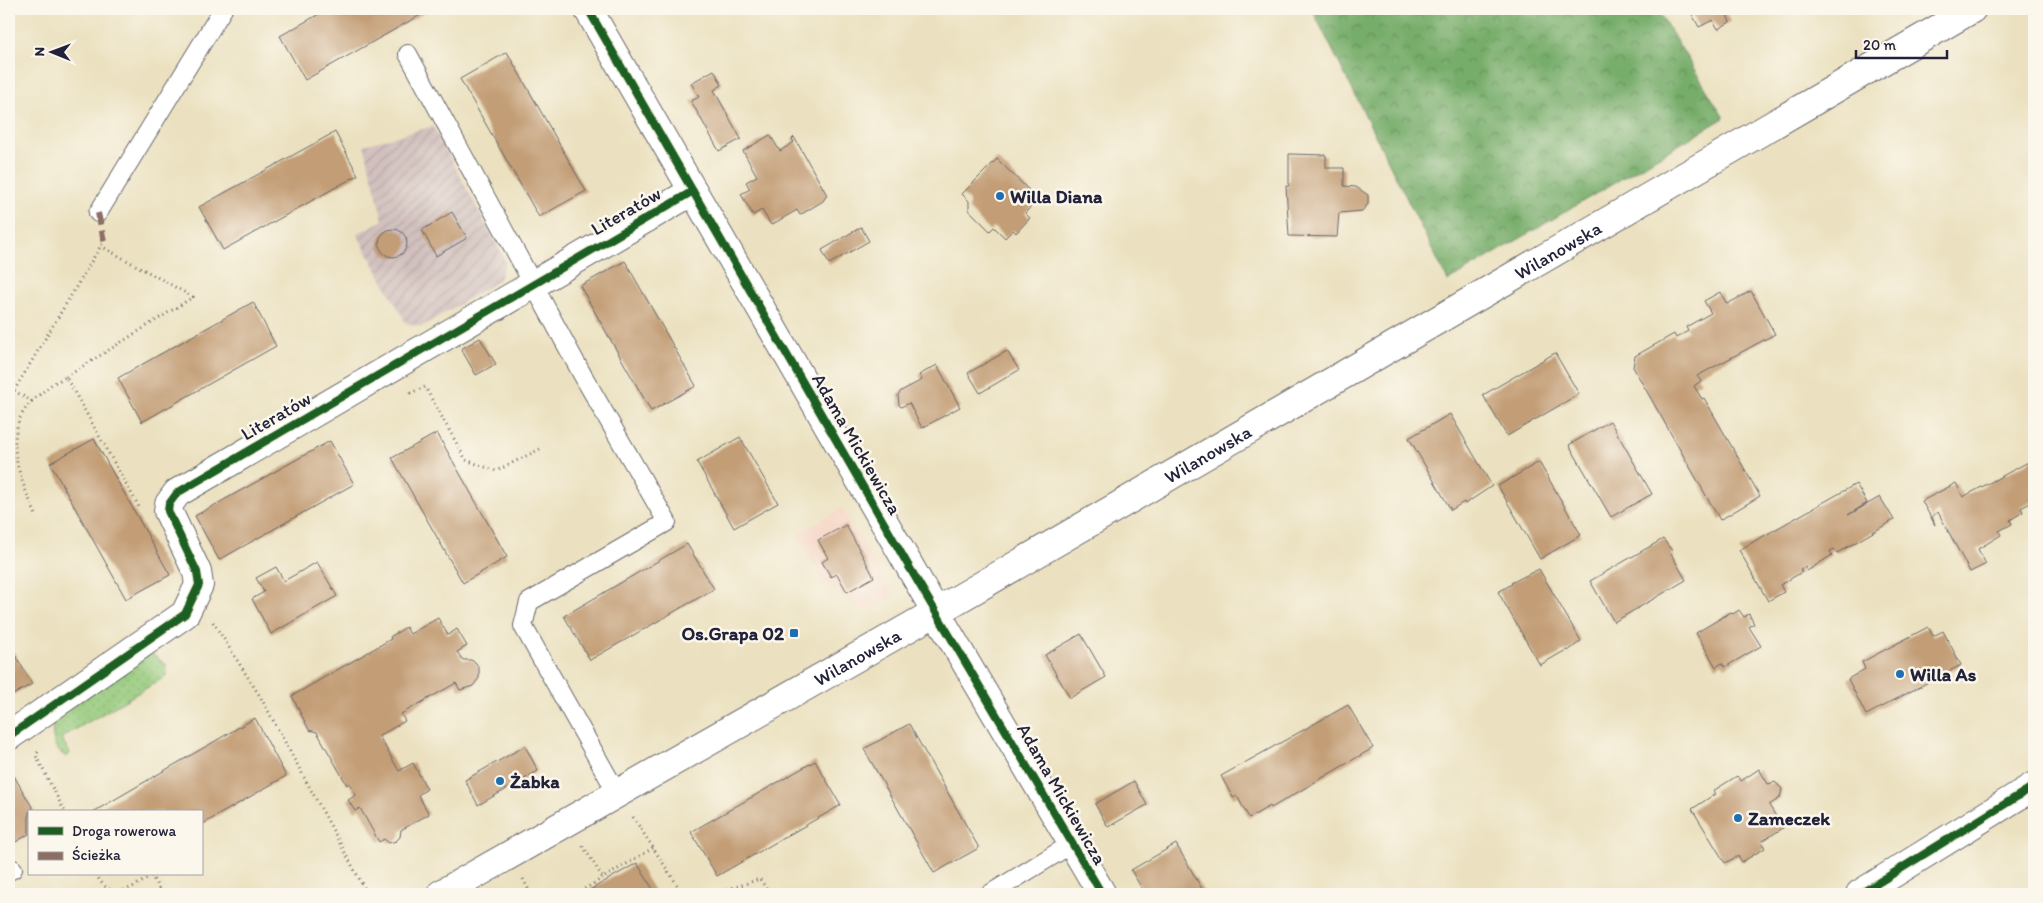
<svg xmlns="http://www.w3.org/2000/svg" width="2043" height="903" viewBox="0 0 2043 903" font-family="Itim,sans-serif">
<defs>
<pattern id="industrial-furrows" width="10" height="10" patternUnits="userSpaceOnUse" patternTransform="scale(1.25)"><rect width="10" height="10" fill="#d1c0bd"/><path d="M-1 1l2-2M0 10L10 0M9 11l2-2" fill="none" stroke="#b3a5a3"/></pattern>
<pattern id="grass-dots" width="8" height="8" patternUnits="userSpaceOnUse" patternTransform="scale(1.25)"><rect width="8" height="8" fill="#94c97a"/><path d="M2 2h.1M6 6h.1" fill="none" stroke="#7fac6a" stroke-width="1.8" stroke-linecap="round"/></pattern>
<pattern id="forest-crowns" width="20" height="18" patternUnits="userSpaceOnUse" patternTransform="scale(1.25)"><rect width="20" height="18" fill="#77ad6a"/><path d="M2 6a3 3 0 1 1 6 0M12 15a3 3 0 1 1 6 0" fill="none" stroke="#618c58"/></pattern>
</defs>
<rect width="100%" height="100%" fill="#fbf7ec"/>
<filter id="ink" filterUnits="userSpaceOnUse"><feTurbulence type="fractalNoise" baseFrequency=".02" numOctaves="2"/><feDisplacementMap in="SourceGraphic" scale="10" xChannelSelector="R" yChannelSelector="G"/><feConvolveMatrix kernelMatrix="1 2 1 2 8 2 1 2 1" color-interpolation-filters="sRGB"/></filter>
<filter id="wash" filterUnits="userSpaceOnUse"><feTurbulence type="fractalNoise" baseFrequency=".0096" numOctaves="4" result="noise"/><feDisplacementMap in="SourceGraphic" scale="20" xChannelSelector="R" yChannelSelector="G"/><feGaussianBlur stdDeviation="1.12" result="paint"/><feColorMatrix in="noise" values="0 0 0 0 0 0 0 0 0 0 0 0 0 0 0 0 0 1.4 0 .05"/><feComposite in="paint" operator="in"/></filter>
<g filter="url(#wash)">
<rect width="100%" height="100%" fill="#ebe1c0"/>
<!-- built -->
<path fill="#f5d3c2" d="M842,508L893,597L865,610L824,583L797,534Z"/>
<!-- industrial -->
<path fill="url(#industrial-furrows)" d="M433,126L506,262L498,281L421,327L406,323L357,234L383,220L364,145Z"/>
<!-- grass -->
<path fill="url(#grass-dots)" stroke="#5b765a" d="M151,653L166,665L167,676L61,738L70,753L67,757C51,749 53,735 52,720Z"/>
<!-- forest -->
<path fill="url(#forest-crowns)" stroke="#4c6852" d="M1312,9H1657L1724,118L1448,281Z"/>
<g id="blocks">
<!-- building -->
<path fill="#c29d76" d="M328,9H431L305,80L280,36Z
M1689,9H1733L1726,13L1730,22L1718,29L1713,20L1699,27Z
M507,52L586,191L539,217L460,79Z
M714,70L722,85L714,90L741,139L719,151L691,101L699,97L691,83Z
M335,132L358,175L223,250L199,207Z
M770,135L780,151L794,142L792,139L794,137L827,195L823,201L800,215L797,210L771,225L762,210L753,215L741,194L750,189L746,182L757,176L743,151Z
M1289,154L1326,155V168H1344V186L1356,187L1368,195V204L1362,211L1339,213L1337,237L1289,236L1286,186H1289Z
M997,159L1038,199L1025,213L1030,218L1016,233L1013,230L1005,238L994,227L990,231L969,210V201L962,194Z
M452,212L467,238L436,256L422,230Z
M861,227L869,241L829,264L822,250Z
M379 243a14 14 0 1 1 28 0a14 14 0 1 1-28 0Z
M625,261L696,386L651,411L580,286Z
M1751,291L1775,334L1697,376L1701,381L1694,386L1702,399L1704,398L1760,496L1720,520L1633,367L1635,356L1674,334L1676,338L1688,331L1686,327L1711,313L1704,301L1720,292L1727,304Z
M253,302L276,346L142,422L118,378Z
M480,338L496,364L476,375L461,349Z
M1007,351L1019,370L980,393L968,373Z
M1555,353L1579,394L1507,436L1483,395Z
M937,365L960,407L922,428L909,403L901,407L899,405L898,395L901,391L922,380L919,375Z
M1450,414L1492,486L1465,504L1464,502L1451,510L1409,438Z
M1610,421L1652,494L1611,517L1569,445Z
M437,433L507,557L463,583L392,458Z
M740,437L778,503L734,528L697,462Z
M94,439L170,575L126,599L50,463Z
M330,441L354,484L219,560L195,516Z
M2034,459V501L2021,508L2023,512L2010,520L2012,524L1999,531L2001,535L1978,549L1986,564L1970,572L1938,512L1932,516L1935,525L1922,501L1956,483L1963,497Z
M1539,462L1581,535L1540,559L1498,486Z
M1856,484L1867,503L1848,515L1880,497L1894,520L1837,553L1834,549L1830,551L1832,555L1807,571L1805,567L1800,569L1802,572L1780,585L1784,592L1768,601L1739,550Z
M846,525L874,577L847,592L837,574L831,577L822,562L828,558L818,540Z
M1663,539L1673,552L1671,554L1686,580L1614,622L1590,581Z
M687,544L714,589L590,660L564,616Z
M317,562L337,596L271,634L252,599L264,592L256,578L276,567L284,581Z
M1539,569L1581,641L1568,651L1566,650L1540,665L1498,592L1512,584L1511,583Z
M1739,610L1744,617L1749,614L1754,624L1749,627L1761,646L1725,667L1722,663L1716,667L1696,633L1731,612L1733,614Z
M438,618L448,635L457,629L467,646L457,652L463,660H471L476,663L479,669V678L473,686L460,690L456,683L401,714L405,721L379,736L399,771L413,763L427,789L418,795L429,814L401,830L400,837L396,841L389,843L384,839L379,842L360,808L355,811L348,800L356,795L349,783L347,785L317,732L309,730L292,696L391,639L390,637L406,627L410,634Z
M1928,627L1933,636L1943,631L1961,665L1866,715L1848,679L1865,669L1862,662Z
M1081,634L1106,677L1070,698L1045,655Z
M9,644L32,684L9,697Z
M1348,705L1373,748L1271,808L1270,806L1249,818L1237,796L1233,798L1221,776Z
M255,718L286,776L201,825V812H93Z
M909,724L979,848L934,873L864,749Z
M525,746L538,771L524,779L526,783L524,788L515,790L512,786L478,805L465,780Z
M815,761L841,805L717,876L691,832Z
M1759,769L1768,784L1775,782L1782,789L1780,798L1769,805L1783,828L1761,842L1765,848L1742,862L1738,856L1725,863L1692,809L1715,794L1713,791L1737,776L1741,781Z
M14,776L35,812H29V834L9,846V779Z
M1134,781L1147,805L1108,827L1095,804Z
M1176,844L1205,894H1145L1131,870Z
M637,863L656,894H583L602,883Z"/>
</g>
</g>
<g filter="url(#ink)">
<use href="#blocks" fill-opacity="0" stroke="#68656a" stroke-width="1"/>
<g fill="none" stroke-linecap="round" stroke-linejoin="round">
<!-- lane casing -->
<g stroke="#68656a" stroke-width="20">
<path id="lane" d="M408,54L582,374L667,522L529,602L523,626L617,793
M98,213L223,9
M9,871L13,869
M990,894L1073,843"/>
</g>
<!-- street casing -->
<g stroke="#68656a" stroke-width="30">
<path id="street" d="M936,612L1102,894
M9,736L185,614L199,585L197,572L168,511L169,504L177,493L693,191
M1860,894L2034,786"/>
</g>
<!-- secondary casing -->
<g stroke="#68656a" stroke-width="30">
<g id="secondary">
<path d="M588,9L936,612"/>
<path id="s1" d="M441,894L936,612L1972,9"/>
</g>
</g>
<!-- path -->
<path stroke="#68656a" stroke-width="3" stroke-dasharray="1 4" stroke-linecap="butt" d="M66,377L193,297L101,246
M14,391L32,401L52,384L66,377L139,507
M410,393L425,387L466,460L496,471L542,448
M9,399L106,237
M32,401C0,433 20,479 36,515
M213,622L261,698L367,893
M38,752L36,756L65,812
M633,817L683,894
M583,846L603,878L653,848
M96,874C111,903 130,889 151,876
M151,875L162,894
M523,879L531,894
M576,894L603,878
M713,894L760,879L770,894"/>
<!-- lane -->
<use href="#lane" stroke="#fff" stroke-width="18"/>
<!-- street -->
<use href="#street" stroke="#fff" stroke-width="28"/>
<!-- secondary -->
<use href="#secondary" stroke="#fff" stroke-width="28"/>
<!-- quiet -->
<path stroke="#8d6e63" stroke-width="6" stroke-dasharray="12 6" stroke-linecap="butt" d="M98,213L104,241"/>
<!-- cycleway casing -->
<g stroke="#fbf7ec" stroke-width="11">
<path id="cycleway" d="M588,9L908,565L1102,894
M9,736L185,614L199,585L197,572L168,511L169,504L177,493L693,191
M1860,894L2034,786"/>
</g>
<!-- cycleway -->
<use href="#cycleway" stroke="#1b5e20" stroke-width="8"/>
</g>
</g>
<!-- markers -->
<g fill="#1f6fb2" stroke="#fbf7ec" stroke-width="2">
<circle cx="1000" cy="196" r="5"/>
<rect x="789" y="628" width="10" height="10" rx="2.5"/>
<circle cx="1900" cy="674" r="5"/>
<circle cx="500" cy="781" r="5"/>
<circle cx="1738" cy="818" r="5"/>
</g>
<g text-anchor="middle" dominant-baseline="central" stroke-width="5" stroke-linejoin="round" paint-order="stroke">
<!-- poi labels -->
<g font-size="19" font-weight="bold" fill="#22223b" stroke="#fbf7ec" text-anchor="start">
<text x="1010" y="196">Willa Diana</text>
<text x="784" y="633" text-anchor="end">Os.Grapa 02</text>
<text x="1910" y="674">Willa As</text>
<text x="510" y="781">Żabka</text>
<text x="1748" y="818">Zameczek</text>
</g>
<!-- street labels -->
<g font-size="19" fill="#22223b" stroke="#fbf7ec">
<text transform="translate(626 211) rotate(-30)">Literatów</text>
<text stroke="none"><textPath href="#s1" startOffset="1289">Wilanowska</textPath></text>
<text transform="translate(276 416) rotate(-30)">Literatów</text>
<text transform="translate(857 444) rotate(60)">Adama Mickiewicza</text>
<text stroke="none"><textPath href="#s1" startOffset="884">Wilanowska</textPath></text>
<text stroke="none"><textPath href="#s1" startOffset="479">Wilanowska</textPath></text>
<text transform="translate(1062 794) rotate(60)">Adama Mickiewicza</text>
</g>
</g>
<!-- margin -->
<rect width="2043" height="903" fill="none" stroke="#fbf7ec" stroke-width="30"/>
<!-- legend -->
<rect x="28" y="810" width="175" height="65" fill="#fbf7ec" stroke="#a4a2a5"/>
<rect x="38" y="827" width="25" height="8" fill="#1b5e20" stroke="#a4a2a5"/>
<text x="72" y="836" font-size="15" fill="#22223b">Droga rowerowa</text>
<rect x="38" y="852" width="25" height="8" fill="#8d6e63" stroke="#a4a2a5"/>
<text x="72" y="860" font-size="15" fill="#22223b">Ścieżka</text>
<!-- north arrow -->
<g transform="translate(52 52) rotate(271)" stroke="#fbf7ec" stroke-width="4" paint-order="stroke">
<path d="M0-4L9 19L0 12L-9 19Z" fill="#22223b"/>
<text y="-8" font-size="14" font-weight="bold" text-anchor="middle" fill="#22223b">N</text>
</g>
<!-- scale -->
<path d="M1856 50v8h91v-8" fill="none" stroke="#22223b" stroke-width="2.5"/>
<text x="1863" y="50" font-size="15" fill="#22223b" stroke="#fbf7ec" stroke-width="4" paint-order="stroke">20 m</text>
</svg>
